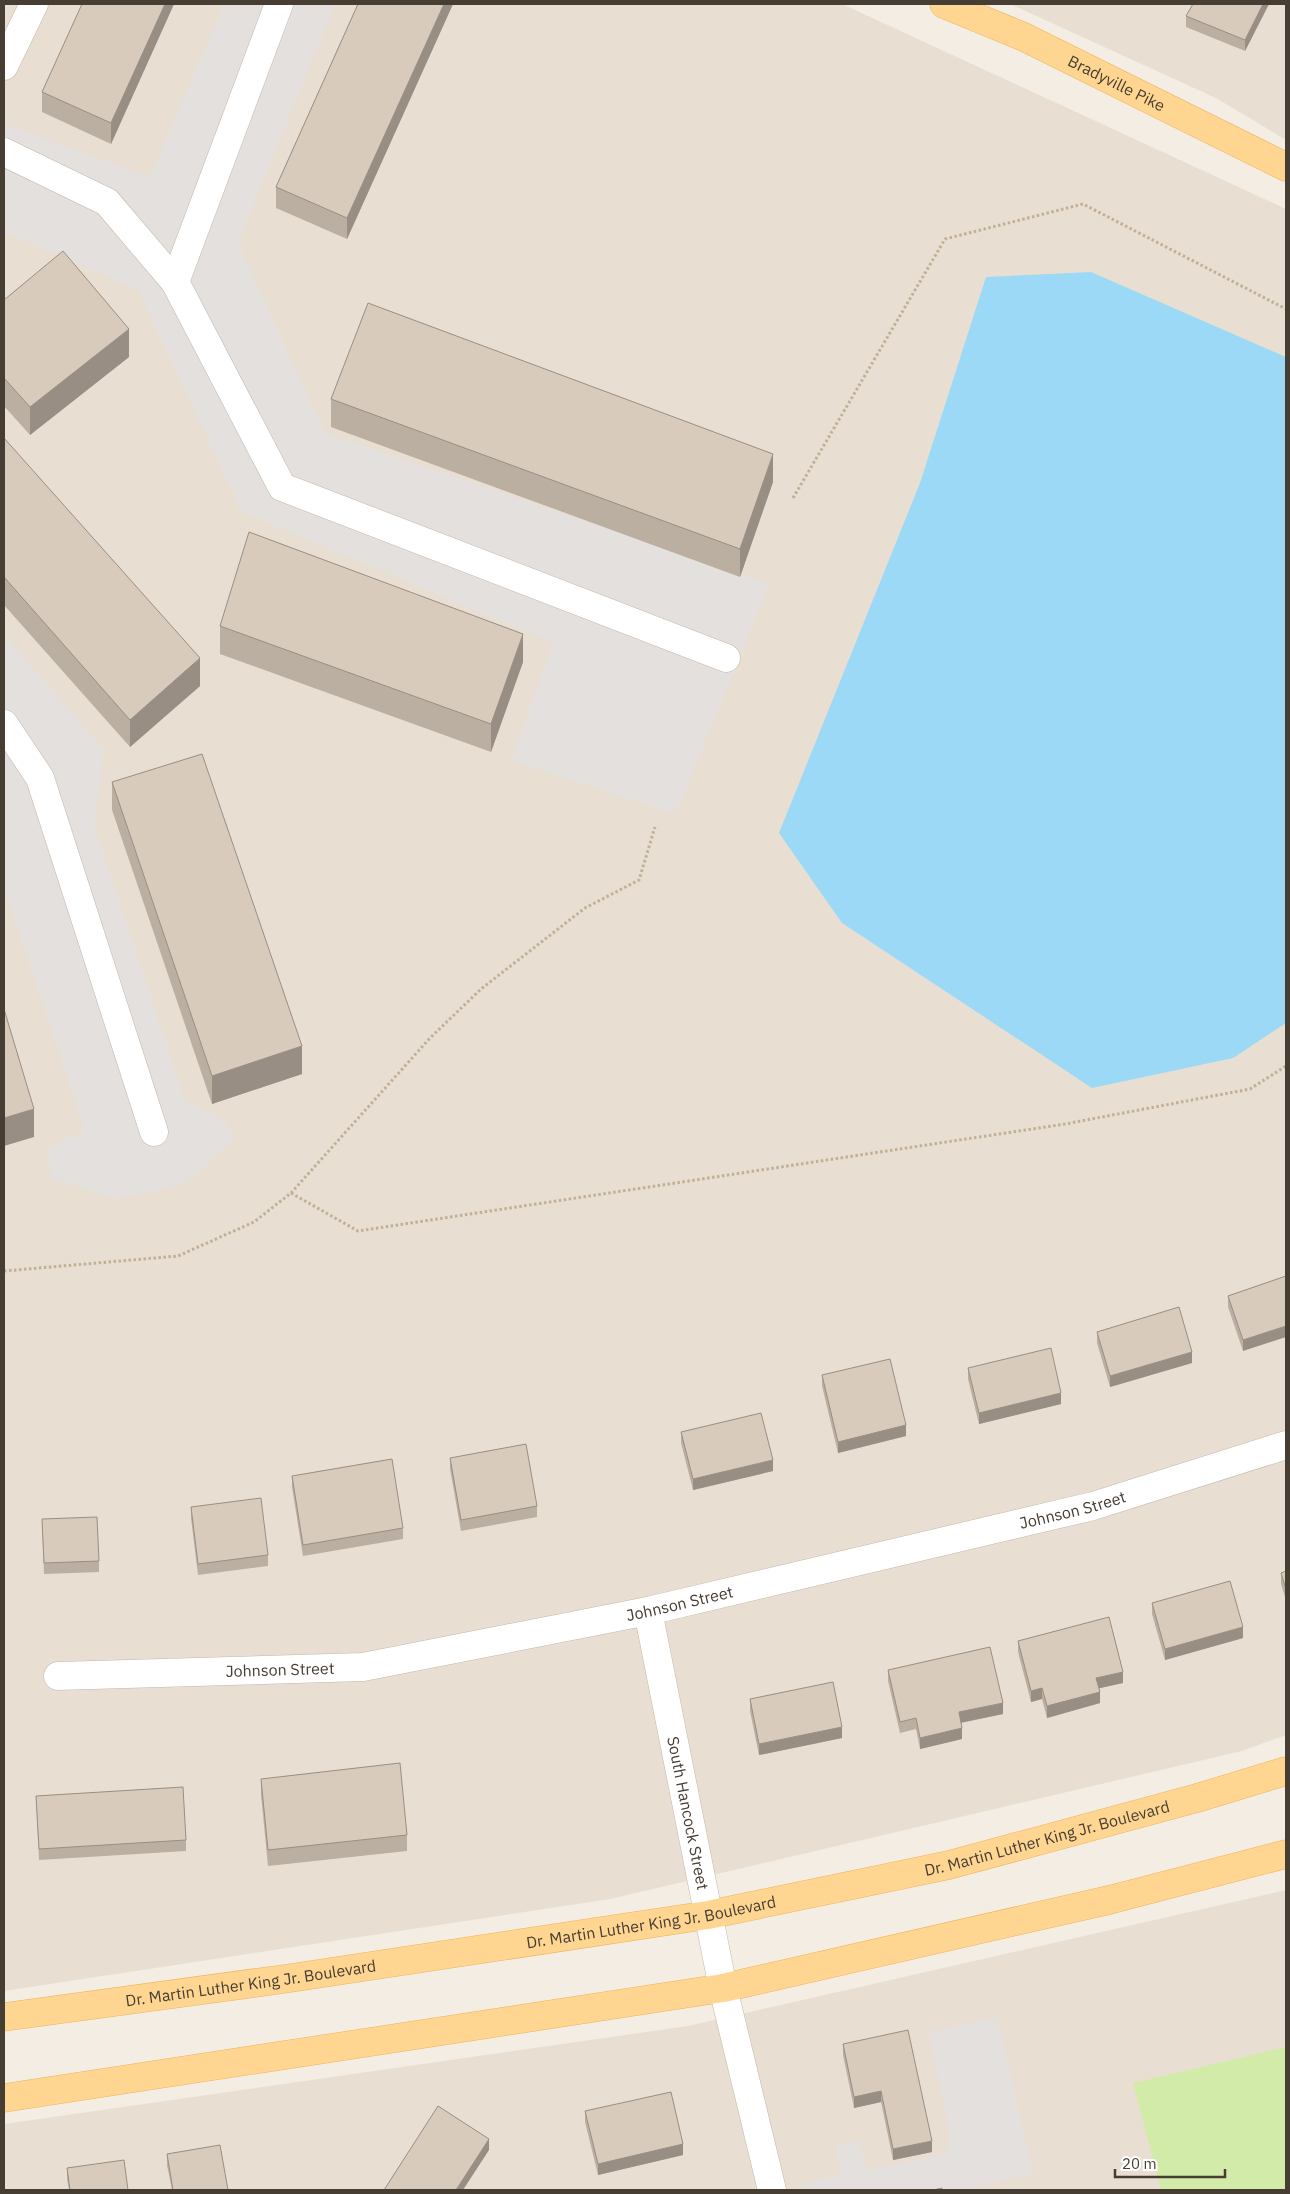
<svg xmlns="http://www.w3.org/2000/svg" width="1290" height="2194" viewBox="0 0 1290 2194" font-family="'IBM Plex Sans',sans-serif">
<rect width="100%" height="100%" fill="#f3ede4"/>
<!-- residential -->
<path fill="#e8dfd2" d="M4,4H842L1286,209V1735L1242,1751L610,1899L4,1991Z
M1010,4H1286V140L1216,98Z
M1286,1890V2190H4V2124L688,2026Z"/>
<!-- green -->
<path fill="#d3eba9" d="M1286,2047V2190H1161L1133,2083Z"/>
<!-- parking -->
<path fill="#e4e0dd" d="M224,4H335L238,243L324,432L769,584L676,814L511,761L553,643L242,512L138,290L4,232V124L150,177Z
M4,634L104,749L94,826L185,1101L225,1120L235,1138L186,1183L117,1199L52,1179L47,1147L85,1131L4,887Z
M997,2017L1033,2173L963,2190H803L802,2184L841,2175L835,2147L859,2140L868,2171L942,2154L950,2145V2135L929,2032Z"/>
<!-- water -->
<path fill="#9bd9f6" d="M1091,272L1286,357V1023L1233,1058L1092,1088L842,923L779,833L920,483L986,277Z"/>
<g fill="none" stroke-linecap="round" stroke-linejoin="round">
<!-- minor casing -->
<g stroke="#c3b7a9" stroke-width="29">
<g id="minor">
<path d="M4,66L34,4"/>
<path d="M4,152L107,202L175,282L282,487L726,658"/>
<path d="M175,282L279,4"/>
<path d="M4,724L40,778L154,1132"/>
<path id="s1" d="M648,1611L723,1988L772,2190"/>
<path id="s2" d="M58,1676L363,1667L648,1611L1093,1506L1286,1445"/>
</g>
</g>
<!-- major casing -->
<g stroke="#edb359" stroke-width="29">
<g id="major">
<path id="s3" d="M944,4L1024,37L1286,167"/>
<path id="s4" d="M4,2017L291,1978L708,1915L949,1865L1197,1798L1286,1771"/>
<path d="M4,2098L723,1988L1109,1900L1286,1854"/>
</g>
</g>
<!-- path -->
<path stroke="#c2af96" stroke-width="3" stroke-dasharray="2.5 2.5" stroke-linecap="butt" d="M793,498L945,239L1083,204L1286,309
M291,1193L430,1038L481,989L585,908L639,880L655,827
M4,1271L178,1256L254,1222L291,1193L358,1231L1065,1124L1250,1089L1286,1066"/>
<!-- minor -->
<use href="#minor" stroke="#fff" stroke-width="28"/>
<!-- major -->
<use href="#major" stroke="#ffd691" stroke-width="28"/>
</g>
<!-- wall -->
<path fill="#bbafa2" d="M174,4L111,144L42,112V92Z
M358,4H453L347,239L276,208V187Z
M1193,4H1269L1245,51L1186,27V16Z
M4,300L129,357L30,435L4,406Z
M331,399L773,482L740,577L331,427Z
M4,438L200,686L130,747L4,605Z
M220,626L523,662L491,752L220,654Z
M112,782L302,1074L212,1104L112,810Z
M1286,1276L1243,1351L1228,1307V1296Z
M1097,1332L1192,1363L1110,1387L1097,1343Z
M968,1368L1061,1404L979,1424L968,1379Z
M822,1375L906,1436L838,1453L822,1386Z
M681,1432L773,1471L693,1490L681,1443Z
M450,1458L537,1506V1517L461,1531L450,1469Z
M292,1476L403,1528V1539L303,1556L292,1487Z
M191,1507L268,1555V1566L198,1575L191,1518Z
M42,1519L99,1561V1572L44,1574Z
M1286,1571V1600L1281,1584V1573Z
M1152,1603L1243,1638L1165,1660L1152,1614Z
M1018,1641L1123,1683L1099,1688L1100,1703L1047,1718L1042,1699L1031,1702L1018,1652Z
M888,1670L1003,1714L961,1723L962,1739L920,1749L916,1729L900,1733L888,1681Z
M750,1699L842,1738L759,1755L750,1711Z
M261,1779L407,1835V1851L268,1866L261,1795Z
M36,1796L186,1840V1851L39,1860Z
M843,2044L932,2152L893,2160L881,2102L854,2108L843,2055Z
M585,2111L683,2155L598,2175L585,2122Z
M167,2154L228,2190H172L167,2165Z
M67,2168L128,2190H69L67,2179Z"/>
<!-- shaded-wall -->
<path fill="#988e84" d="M165,4H174L111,144V123Z
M444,4H453L347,239V218Z
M1263,4H1269L1245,51V40Z
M129,329V357L30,435V407Z
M773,454V482L740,577V549Z
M523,634V662L491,752V724Z
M200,658V686L130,747V720Z
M302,1046V1074L212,1104V1076Z
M34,1109V1137L4,1146V1118Z
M1286,1326V1337L1243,1351V1340Z
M1192,1352V1363L1110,1387V1376Z
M1061,1393V1404L979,1424V1413Z
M906,1425V1436L838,1453V1442Z
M773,1460V1471L693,1490V1479Z
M1243,1627V1638L1165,1660V1649Z
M1123,1672V1683L1096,1689V1678Z
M1042,1688V1699L1031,1702V1691Z
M1100,1692V1703L1047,1718V1706Z
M1003,1703V1714L959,1723V1712Z
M842,1727V1738L759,1755V1744Z
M962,1728V1739L920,1749V1738Z
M881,2091V2102L854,2108V2097Z
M489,2139V2150L463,2190H456Z
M932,2141V2152L893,2160V2149Z
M683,2144V2155L598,2175V2164Z"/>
<!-- building -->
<path fill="#d9cbbc" stroke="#988e84" d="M82,4H165L111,123L42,92Z
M358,4H444L347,218L276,187Z
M1193,4H1263L1245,40L1186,16Z
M63,251L129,329L30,407L4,378V300Z
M368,303L773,454L740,549L331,399Z
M4,438L200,658L130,720L4,577Z
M249,532L523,634L491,724L220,626Z
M202,754L302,1046L212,1076L112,782Z
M4,1009L34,1109L4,1118Z
M1286,1276V1326L1243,1340L1228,1296Z
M1179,1307L1192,1352L1110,1376L1097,1332Z
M1051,1348L1061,1393L979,1413L968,1368Z
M890,1359L906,1425L838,1442L822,1375Z
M761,1413L773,1460L693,1479L681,1432Z
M526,1444L537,1506L461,1520L450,1458Z
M392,1459L403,1528L303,1545L292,1476Z
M261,1498L268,1555L198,1564L191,1507Z
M97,1517L99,1561L44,1563L42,1519Z
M1286,1571V1589L1281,1573Z
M1230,1581L1243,1627L1165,1649L1152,1603Z
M1109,1617L1123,1672L1096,1678L1100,1692L1047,1706L1042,1688L1031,1691L1018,1641Z
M990,1647L1003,1703L959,1712L962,1728L920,1738L916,1718L900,1722L888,1670Z
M833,1682L842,1727L759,1744L750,1699Z
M400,1763L407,1835L268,1850L261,1779Z
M183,1787L186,1840L39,1849L36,1796Z
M908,2030L932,2141L893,2149L881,2091L854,2097L843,2044Z
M671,2092L683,2144L598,2164L585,2111Z
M438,2106L489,2139L456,2190H384Z
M220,2145L228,2190H173L167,2154Z
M124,2160L128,2190H70L67,2168Z
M942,2188V2190H933Z"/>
<g text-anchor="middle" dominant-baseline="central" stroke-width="5" stroke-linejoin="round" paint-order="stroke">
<!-- street labels -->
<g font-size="16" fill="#463d33" stroke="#fff">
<text stroke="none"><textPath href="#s3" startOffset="190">Bradyville Pike</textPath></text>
<text stroke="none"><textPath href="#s2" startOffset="1032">Johnson Street</textPath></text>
<text stroke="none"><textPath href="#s2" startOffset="628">Johnson Street</textPath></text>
<text stroke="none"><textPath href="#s2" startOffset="222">Johnson Street</textPath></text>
<text stroke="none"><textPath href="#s1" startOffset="206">South Hancock Street</textPath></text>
<text stroke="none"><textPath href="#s4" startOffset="1059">Dr. Martin Luther King Jr. Boulevard</textPath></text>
<text stroke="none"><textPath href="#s4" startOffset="654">Dr. Martin Luther King Jr. Boulevard</textPath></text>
<text stroke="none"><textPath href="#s4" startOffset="249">Dr. Martin Luther King Jr. Boulevard</textPath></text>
</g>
</g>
<!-- border -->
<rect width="1290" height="2194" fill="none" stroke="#463d33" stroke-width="10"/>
<!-- scale -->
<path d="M1115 2169v8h110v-8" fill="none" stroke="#463d33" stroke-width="2.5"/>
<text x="1122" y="2169" font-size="15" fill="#463d33" stroke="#ffffff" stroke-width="4" paint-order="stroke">20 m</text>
</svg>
